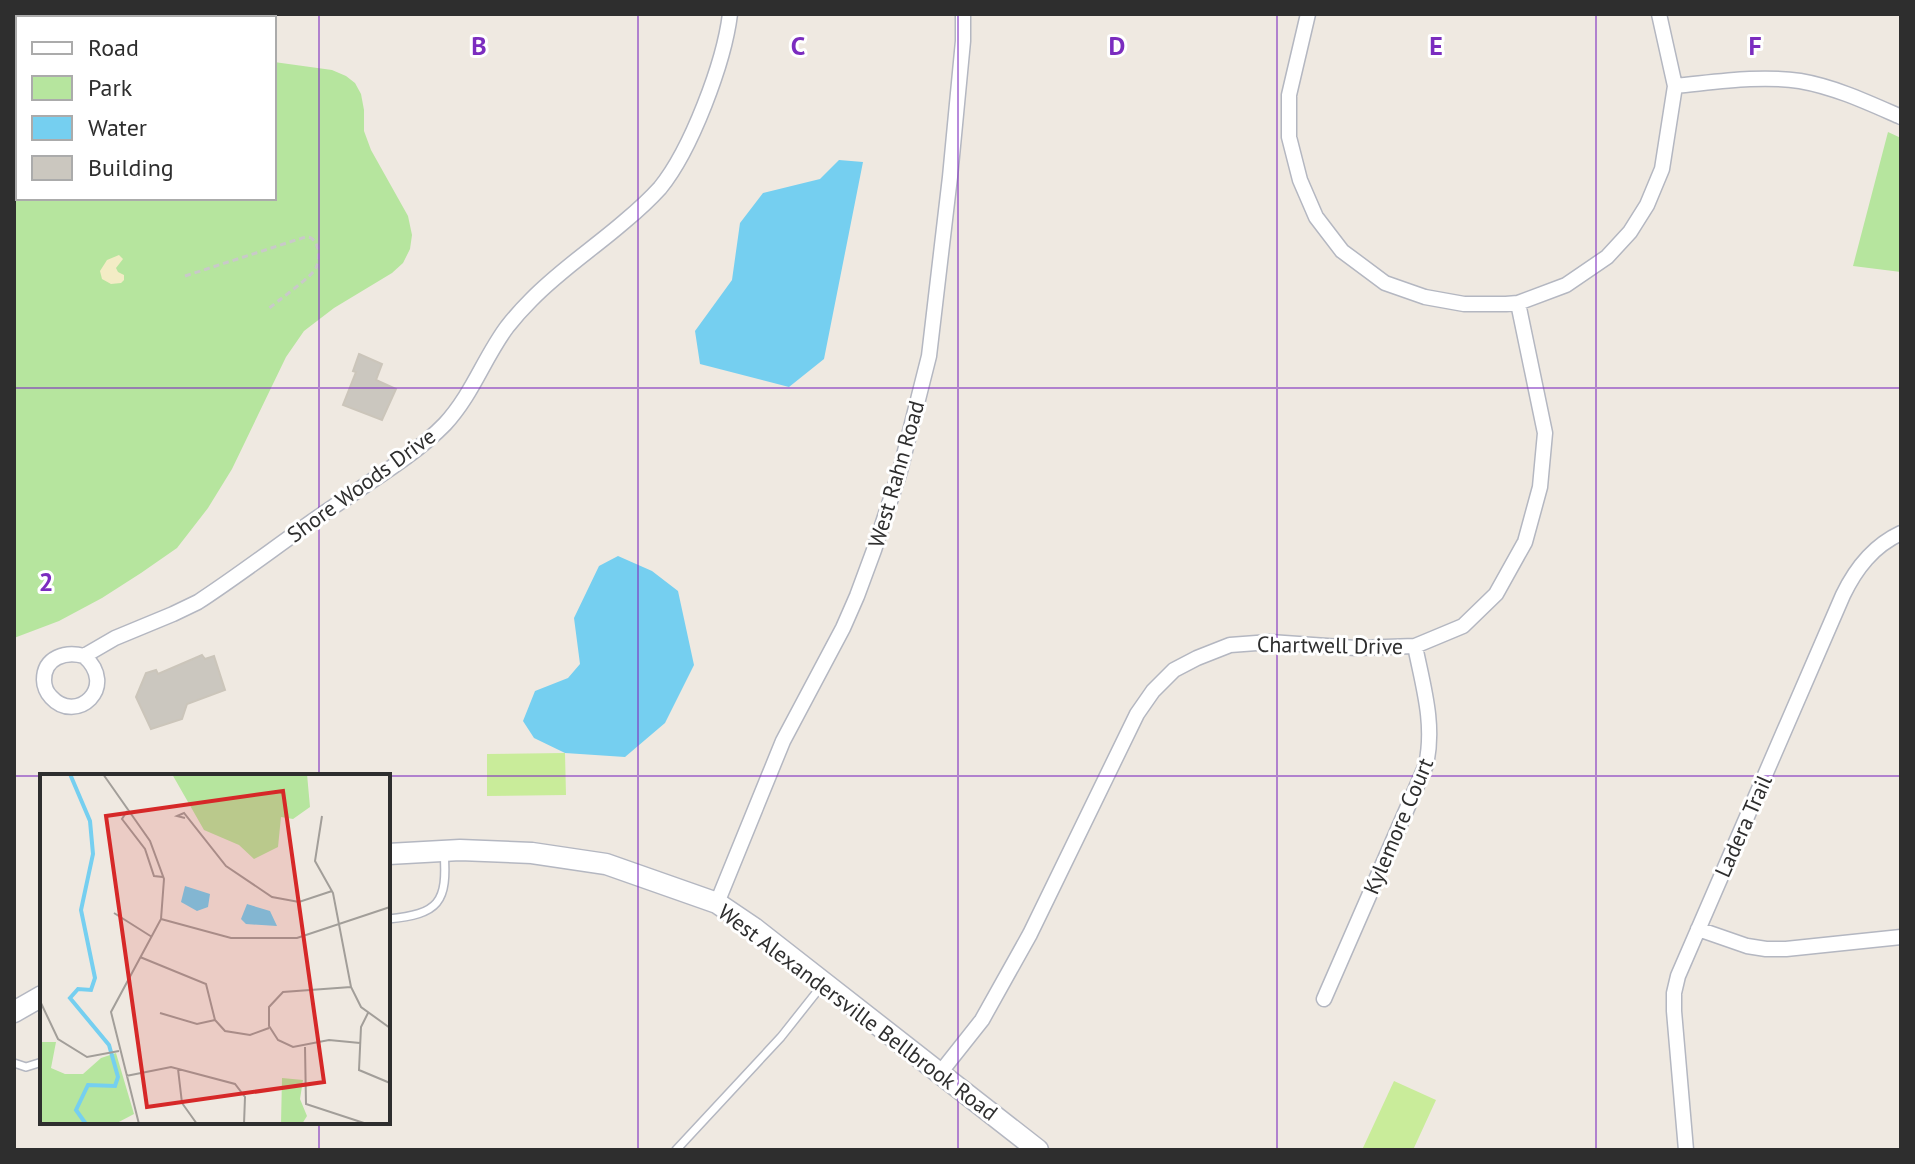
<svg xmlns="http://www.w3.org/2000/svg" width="1915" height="1164" viewBox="0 0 1915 1164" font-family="'PT Sans',sans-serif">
<rect width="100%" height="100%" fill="#efe9e1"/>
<!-- green -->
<path fill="#b6e59e" d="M14,14H170L169,18H18V198H274V62L332,70L346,76L355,83L361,94L364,110V131L371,150L408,216L412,235L410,249L403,263L392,273L334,308L304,331L286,357L232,469L208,508L177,548L141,573L102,598L59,621L14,638Z
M1888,132L1901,138V272L1853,266Z"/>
<!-- sand -->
<path fill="#f3ecc5" d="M119,255L123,259L116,268L118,272L124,275V280L121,283L111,284L102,279L100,271L107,260Z"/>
<!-- pitch -->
<path fill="#c9ec9a" d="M565,753L566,795L487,796V754Z
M1394,1081L1436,1100L1413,1150H1362Z"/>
<!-- water -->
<path fill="#75cff0" d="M839,160L863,162L824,359L789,387L700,364L695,331L732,280L740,223L763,193L820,179Z
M618,556L652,571L678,591L694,665L665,723L625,757L565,753L534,738L523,721L535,691L568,678L580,664L574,618L599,566Z"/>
<!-- building -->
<path fill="#cbc7bf" stroke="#cbc5ba" stroke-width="2" d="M359,354L382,364L376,380L396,389L382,420L343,405L356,372L353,371Z
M202,655L205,659L214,656L225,690L187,704L182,719L151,729L136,697L146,673L156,670L158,674Z"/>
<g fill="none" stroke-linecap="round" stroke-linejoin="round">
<!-- lane casing -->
<g stroke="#b4b7c1" stroke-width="10">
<path id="lane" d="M388,919C439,914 448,903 444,851
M14,1063L26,1067L42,1062
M676,1150L781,1037L823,984"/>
</g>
<!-- street casing -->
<g stroke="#b4b7c1" stroke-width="17">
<path id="street" d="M1308,14L1289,95V137L1300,180L1316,217L1342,251L1385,283L1425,297L1464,304H1506L1518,303L1566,285L1607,257L1630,232L1647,205L1662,169L1675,86L1659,14
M1675,86C1717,82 1759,75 1800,81C1835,87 1869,103 1901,117
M84,656C119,687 76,725 51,697C47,693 44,686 44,680C44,657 66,651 84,656L115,638L173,614L198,602C244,572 287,538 333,507C369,482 415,455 445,424C472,395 484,358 507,327C514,318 523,308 531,300C560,270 594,248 625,221C637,211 650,199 660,188C691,150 724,63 730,14
M717,903L783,741L843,628L857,596L874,550L900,471L929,356L950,177L963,41V14
M1698,929L1747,946L1766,949H1786L1901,937
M1324,999L1426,765C1435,724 1423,686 1415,646
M940,1073L982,1020L1030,934L1137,714L1153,691L1174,670L1197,658L1230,645L1270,642L1356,648L1415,646L1463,626L1496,594L1525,542L1540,487L1545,433L1518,303
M1686,1150L1674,1011V993L1678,976L1843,595C1856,568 1873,546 1901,533"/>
</g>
<!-- secondary casing -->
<g stroke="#b4b7c1" stroke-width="23">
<path id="secondary" d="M388,854L460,850L532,853L606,864L717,903L754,928L1038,1150
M14,1012L42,996"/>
</g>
<!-- path -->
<path stroke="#c9c9c9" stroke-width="3" stroke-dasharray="6 4" stroke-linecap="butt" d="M96,18L103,14
M14,79L18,84
M185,276L299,239C303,238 307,236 311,238C320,243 320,260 316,268C313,276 276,302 267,310"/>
<!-- lane -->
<use href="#lane" stroke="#fff" stroke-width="7"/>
<!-- street -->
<use href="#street" stroke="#fff" stroke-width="14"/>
<!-- secondary -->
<use href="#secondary" stroke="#fff" stroke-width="20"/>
</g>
<!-- grid -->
<path fill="none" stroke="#7b2cbf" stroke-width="2" stroke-opacity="0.55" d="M319,14V776M638,14V1150M958,14V1150M1277,14V1150M1596,14V1150M14,388H1901M14,776H42M42,776H388M388,776H1901M319,1122V1150"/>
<g text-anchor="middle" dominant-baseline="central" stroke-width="6" stroke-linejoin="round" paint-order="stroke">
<!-- street labels -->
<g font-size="22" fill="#2e2e2e" stroke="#fff">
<text transform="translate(896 474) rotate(-74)">West Rahn Road</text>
<text transform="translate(361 485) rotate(-36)">Shore Woods Drive</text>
<text transform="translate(1330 645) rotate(1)">Chartwell Drive</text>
<text transform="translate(1398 826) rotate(-67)">Kylemore Court</text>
<text transform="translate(1743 826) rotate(-66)">Ladera Trail</text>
<text transform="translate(858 1012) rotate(37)">West Alexandersville Bellbrook Road</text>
</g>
</g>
<!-- overview -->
<g transform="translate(40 774)">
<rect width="350" height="350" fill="#efe9e1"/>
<path d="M132,0H267L270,33L253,45L241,43L238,73L214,85L199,71L164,56ZM0,268H16L11,294L25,300H43L61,284L76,279L94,340L75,350H0ZM242,304L263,306L260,325L267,342L262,350H241Z" fill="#b6e59e"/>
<path d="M145,112L170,120L168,133L157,137L141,128ZM207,130L230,137L237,152L206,150L201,145Z" fill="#75cff0"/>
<path fill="none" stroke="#75cff0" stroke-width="4" d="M30,0L50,47L53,80L41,136L55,204L51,216L38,215L30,224L69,271L78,303L75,312L48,311L36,336L46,350"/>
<path fill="none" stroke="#a29e99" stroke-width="2" d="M63,0L110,67L124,105L121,145L71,238L99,350M87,37L82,45L105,75L114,102L123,103M282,42L275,87L293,119L311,213L321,233L350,254M145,44L137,42L144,39L186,92L232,123L259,128L292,117M74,139L112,163M121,145L191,164H257L350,133M100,183L166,210L175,246L185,257L210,261L229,254M311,213L243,218L229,233V252L238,266L253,273L289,266L320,269M0,227L18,265L47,283L79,277M120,239L157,250L175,246M328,239L321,253L319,296L350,309M265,273L266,330L327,350M138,295L142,329L157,350M86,302L131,293L195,310L205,323L204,350"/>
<path fill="#d62828" fill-opacity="0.15" stroke="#d62828" stroke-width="4" d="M243,17L284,308L107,333L66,42Z"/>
<rect width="350" height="350" fill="none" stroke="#2e2e2e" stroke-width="4"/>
</g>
<g font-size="26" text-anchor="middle" font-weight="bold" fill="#7b2cbf" stroke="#fff" stroke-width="6" stroke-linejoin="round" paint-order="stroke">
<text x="479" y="55">B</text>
<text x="798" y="55">C</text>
<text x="1117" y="55">D</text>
<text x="1436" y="55">E</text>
<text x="1755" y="55">F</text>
<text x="46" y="591">2</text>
</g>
<!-- border -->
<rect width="1915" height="1164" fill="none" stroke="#2e2e2e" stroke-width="32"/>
<!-- legend -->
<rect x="16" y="16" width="260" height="184" fill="#ffffff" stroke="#ababab" stroke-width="2"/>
<rect x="32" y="42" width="40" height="12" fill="#ffffff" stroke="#ababab" stroke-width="2"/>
<text x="88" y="56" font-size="24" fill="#2e2e2e">Road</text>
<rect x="32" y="76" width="40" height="24" fill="#b6e59e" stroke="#ababab" stroke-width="2"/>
<text x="88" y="96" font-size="24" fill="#2e2e2e">Park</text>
<rect x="32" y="116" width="40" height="24" fill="#75cff0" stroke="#ababab" stroke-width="2"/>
<text x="88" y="136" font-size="24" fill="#2e2e2e">Water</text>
<rect x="32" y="156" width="40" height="24" fill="#cbc7bf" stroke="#ababab" stroke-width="2"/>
<text x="88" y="176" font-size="24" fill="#2e2e2e">Building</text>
</svg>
